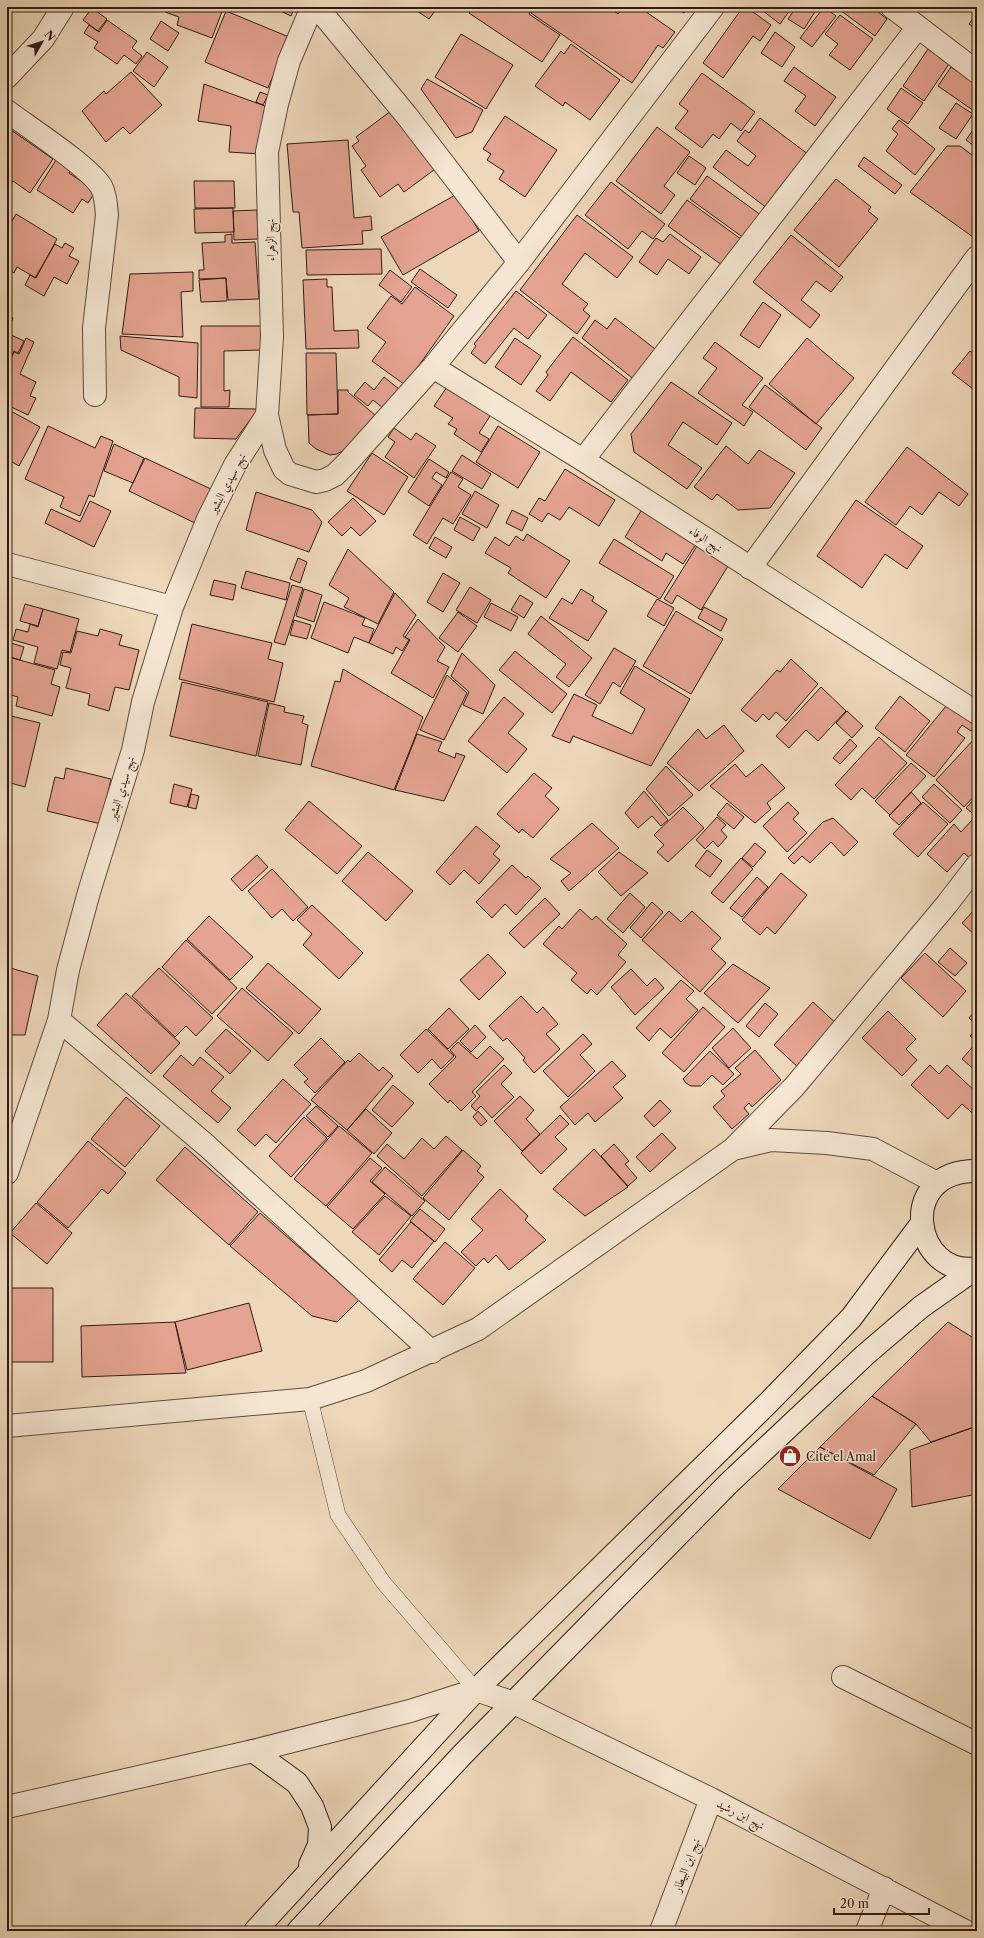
<svg xmlns="http://www.w3.org/2000/svg" width="984" height="1938" viewBox="0 0 984 1938" font-family="'Libre Caslon Text',Amiri,serif">
<rect width="100%" height="100%" fill="#eed8ba"/>
<filter id="stains"><feTurbulence type="fractalNoise" baseFrequency=".005" numOctaves="4"/><feColorMatrix values="0 0 0 0 .2 0 0 0 0 .09 0 0 0 0 .02 0 0 0 .5 -.17"/></filter>
<radialGradient id="worn" r=".72"><stop offset=".6" stop-color="#630" stop-opacity="0"/><stop offset="1" stop-color="#630" stop-opacity=".3"/></radialGradient>
<!-- building -->
<path fill="#e5a491" stroke="#2f1c12" d="M167,7H188L194,9L195,7L223,9L212,38L177,25L179,17L165,12Z
M272,7H295L291,16Z
M411,7H438L429,19Z
M473,7H533L529,14L560,35L542,62L469,13Z
M535,7H609L618,14L623,7H639L675,32L663,48L658,45L632,83L531,13Z
M676,7H688L684,13Z
M743,7H746L771,25L760,41L753,36L723,78L703,63Z
M758,7H787L790,10L780,24Z
M796,7H818L804,29L788,19Z
M824,7L836,16L812,47L800,38Z
M836,7H872L887,19L875,36Z
M92,8L107,19L98,31L83,20Z
M226,11L289,37L268,88L205,62Z
M977,13V30L969,24Z
M840,15L873,39L850,70L829,55L838,44L825,34Z
M107,20L137,41L132,48L142,56L136,64L124,55L117,64L94,48L98,42L84,33L89,25L99,32Z
M161,21L179,33L168,51L150,39Z
M775,32L795,47L782,67L761,53Z
M461,34L513,65L486,109L435,77Z
M571,44L620,80L590,120L565,102L563,106L535,86L561,51L564,54Z
M928,49L949,64L924,101L903,86Z
M147,52L168,67L154,87L133,71Z
M794,67L836,97L815,126L795,111L806,96L784,81Z
M951,67L977,85V108L974,111L938,86Z
M131,72L162,105L130,134L123,127L106,142L82,111L104,91L106,94Z
M702,73L755,112L741,131L731,123L719,139L713,134L702,148L675,128L688,111L679,104Z
M427,79L483,110L472,132L456,138L421,89Z
M204,84L265,106L260,154L229,152L231,126L198,121Z
M901,88L923,103L908,124L887,109Z
M260,92L268,95L263,105L256,102Z
M956,103L973,114L956,139L939,128Z
M391,111L434,170L404,192L398,184L380,197L361,170L366,166L352,146L359,141L356,137Z
M505,116L557,150L525,197L499,179L504,171L487,160L491,154L483,149Z
M760,118L817,161L776,215L713,167L726,150L748,166L756,156L737,141L745,130L749,133Z
M899,120L935,149L915,175L886,151L898,134L892,129Z
M977,124V148L966,140Z
M657,127L690,152L664,186L675,195L661,214L616,181Z
M11,130L53,159L30,193L13,181L7,190V135Z
M348,140L354,218L371,216L372,230L362,231L363,244L302,248L299,212H293L287,144Z
M947,146H960L976,158L972,162L977,165V231L973,237L910,192Z
M689,156L706,168L695,185L677,173Z
M864,157L902,185L895,194L858,166Z
M56,160L71,169L69,173L96,191L88,203L82,199L73,213L37,190Z
M707,176L765,218L748,241L690,199Z
M836,179L871,207L868,211L878,219L839,267L794,230Z
M194,181H234L235,208H195Z
M611,182L665,224L653,239L642,231L628,249L585,215Z
M457,194L479,231L403,275L381,237Z
M687,200L745,242L726,268L668,226Z
M233,208L234,232L195,233L194,209Z
M257,210L258,239L234,240L233,211Z
M16,214L57,239L36,278L17,267L14,273L7,268V230Z
M577,215L633,257L617,278L585,253L562,284L588,304L583,310L590,316L577,334L520,290Z
M232,234V243L255,242L259,299L228,300L226,278L199,279V270H204L202,243L225,242V235Z
M670,234L701,257L689,274L668,259L657,275L639,262L656,238L663,242Z
M791,235L843,277L831,292L816,281L801,300L820,315L810,328L753,282Z
M65,243L74,248L69,256L79,261L67,284L54,277L44,296L25,285L30,275L35,278L55,244L62,248Z
M381,249L382,274L307,275L306,250Z
M420,269L457,295L448,308L411,282Z
M390,270L412,287L401,302L379,285Z
M193,272V291L181,292L183,337L122,334L130,274Z
M226,278L227,301L201,302L199,280Z
M327,279V287H332L334,331L358,330L359,348L306,349L303,280Z
M415,287L454,316L405,385L372,361L386,342L367,328L391,296L402,304Z
M516,291L547,315L528,339L514,328L485,364L471,353L476,346L474,344Z
M763,302L781,315L759,348L740,335Z
M7,315L13,318L7,333Z
M615,318L659,352L636,381L582,338L595,320L607,329Z
M201,326H263V350L224,351V391L230,390L229,407H201Z
M7,333L24,341L18,353L14,351L7,368Z
M120,336L198,343L197,398L179,396V377L121,350Z
M573,337L628,380L611,402L571,372L550,401L536,391L548,375L546,372Z
M26,338L34,342L20,374L36,382L30,396L36,398L28,415L7,405V367L14,352L19,354Z
M515,338L541,356L521,385L495,367Z
M807,338L854,378L816,424L769,384Z
M715,342L763,378L742,405L753,412L744,426L698,393L717,368L703,358Z
M970,351L977,356V392L952,373Z
M306,353H336L338,414L307,415Z
M384,377L399,389L383,408L373,400L368,406L354,395L365,382L374,390Z
M671,382L732,423L717,445L683,422L668,445L702,468L687,489L634,452L631,434Z
M449,384L492,413L479,433L489,439L481,452L454,434L457,429L448,424L453,418L434,406Z
M765,385L822,428L806,450L749,407Z
M338,390H348V392L376,416L349,447L337,454L330,455L316,449L309,443L308,415L338,414Z
M195,408L258,409L236,439L194,438Z
M7,409L40,427L19,466L7,459Z
M48,426L95,448L101,436L113,441L94,497L89,495L80,516L60,507L64,497L25,479Z
M498,426L540,452L518,488L476,462Z
M394,428L411,440L416,433L436,446L414,478L385,457L395,442L388,437Z
M114,444L144,458L133,483L104,471Z
M726,446L748,464L759,450L795,473L770,508L738,510L717,494L712,500L694,487Z
M907,447L968,494L959,506L939,492L922,515L910,506L896,525L865,502Z
M372,453L408,477L384,515L347,491Z
M462,455L491,474L482,489L452,471Z
M145,458L213,490L197,524L129,491Z
M429,459L449,472L446,478L436,472L432,478L442,485L429,506L408,492Z
M565,469L615,500L599,526L569,507L560,520L548,513L542,522L529,514L539,498L545,501Z
M451,472L463,479L458,487L471,495L453,524L443,518L427,544L413,535Z
M475,491L499,505L487,528L462,514Z
M256,492L312,510L322,522L309,552L246,530Z
M353,498L376,521L360,536L351,527L342,536L328,522Z
M856,500L923,546L907,569L885,554L862,588L817,556Z
M90,501L111,511L94,547L45,523L51,509L80,522Z
M644,506L698,541L683,564L666,553L662,561L625,537Z
M512,510L528,518L522,531L506,523Z
M460,517L480,528L473,541L454,530Z
M527,534L570,561L546,598L508,573L511,568L485,553L495,537L509,546L516,536L523,541Z
M435,537L452,547L446,558L429,548Z
M614,539L674,576L660,599L599,563Z
M697,546L728,566L701,610L677,595L672,604L664,599Z
M348,549L394,592L378,624L344,607L349,598L329,585Z
M298,558L307,562L300,583L290,579Z
M246,571L290,583L286,600L241,588Z
M443,573L460,583L443,612L427,602Z
M214,580L236,585L233,600L210,595Z
M292,585L303,588L285,645L274,642Z
M470,587L491,600L477,623L456,610Z
M304,589L322,595L314,622L296,616Z
M581,589L594,597L592,601L607,611L588,641L549,618L562,598L572,604Z
M395,593L416,615L403,636L409,640L402,651L396,647L393,654L369,643Z
M520,595L533,603L524,618L511,610Z
M657,599L674,608L664,626L647,616Z
M324,602L365,618L362,625L374,629L369,643L354,637L348,653L311,638Z
M491,603L518,617L511,631L484,617Z
M25,604L43,609L38,626L20,621Z
M704,607L727,619L721,631L698,618Z
M43,609L79,619L70,652L62,650L57,669L34,663L38,647L13,640L16,629L28,632L30,624L38,627Z
M676,611L723,639L691,694L643,666Z
M458,612L477,626L458,652L439,638Z
M541,616L592,658L569,687L556,677L566,664L528,634Z
M418,619L445,647L437,661L449,667L433,698L391,673L410,640L405,637Z
M294,620L311,625L307,639L290,635Z
M192,624L272,643L268,659L283,663L274,702L179,679Z
M7,626L11,627L7,642Z
M100,629L122,635L119,645L139,650L129,690L115,687L109,711L88,705L90,694L66,688L71,668L60,665L63,652L71,653L77,631L98,636Z
M11,643L24,647L20,660L7,656Z
M614,648L636,661L620,687L613,682L600,704L585,695Z
M515,651L567,694L552,713L499,670Z
M462,653L495,685L483,714L463,705L469,692L451,676Z
M9,657L55,670L51,684L60,687L52,716L16,706L18,697L7,694V664Z
M791,659L818,684L786,721L776,712L769,720L763,714L756,722L741,710L777,670L780,672Z
M635,666L690,699L651,766L573,736L570,743L552,736L574,694L597,705L592,716L632,734L645,709L620,693Z
M343,669L423,717L394,790L311,766L335,681L340,682Z
M447,675L467,693L444,740L420,730Z
M182,682L268,702L256,756L170,736Z
M821,687L846,711L818,741L806,730L789,748L776,736Z
M900,696L930,721L905,752L875,728Z
M504,697L524,714L508,733L527,749L507,773L468,741Z
M951,700L977,724L971,731L962,725L957,732L965,738L934,777L906,755Z
M269,703L285,707L284,712L304,716L302,723L308,725L301,765L258,756Z
M847,711L863,726L852,738L836,723Z
M7,715L40,723L25,787L7,782Z
M724,725L744,751L699,791L667,763L698,729L706,739Z
M417,734L442,742L438,751L455,758L456,753L465,756L444,801L395,790Z
M977,736V793L964,807L936,780Z
M879,737L907,763L874,799L862,788L851,800L835,785Z
M850,739L857,746L840,764L833,758Z
M911,763L926,776L890,815L875,801Z
M735,764L746,777L762,764L785,788L767,803L771,809L755,823L710,786Z
M666,766L693,795L669,816L646,789Z
M66,768L111,779L101,824L47,811L55,777L64,779Z
M534,773L552,788L545,796L559,809L533,838L522,829L519,833L497,814Z
M174,784L192,789L187,807L170,803Z
M934,784L962,810L950,823L922,797Z
M644,791L668,820L661,826L652,816L638,828L625,813Z
M911,792L921,803L899,825L889,816Z
M191,794L199,796L196,809L188,807Z
M977,796V817L966,808Z
M309,801L362,846L337,874L285,830Z
M788,802L799,813L793,819L807,833L787,852L763,826Z
M923,802L948,824L918,857L893,834Z
M727,803L744,817L734,829L717,815Z
M683,807L704,828L668,862L657,852L664,845L654,835Z
M717,817L726,825L721,830L727,837L718,847L713,841L705,849L696,840Z
M833,818L858,842L844,856L831,842L810,863L802,856L794,864L788,858L823,822Z
M973,819L977,822V859L974,862L964,853L947,872L927,854L954,824L961,832Z
M592,823L619,848L569,891L561,881L571,873L550,859Z
M476,826L500,846L493,854L500,860L479,884L464,870L450,885L436,872Z
M755,843L766,852L753,867L742,858Z
M707,850L722,861L710,877L695,866Z
M368,852L413,891L386,921L342,881Z
M619,852L648,873L621,896L598,872Z
M257,855L268,867L242,891L231,879Z
M741,858L753,869L723,903L711,893Z
M512,865L526,878L528,876L541,888L516,915L505,904L492,918L476,902Z
M272,869L308,907L293,921L282,909L272,918L248,891Z
M781,873L807,895L775,934L767,927L760,935L742,920Z
M757,877L768,887L742,917L730,908Z
M630,893L645,907L623,933L607,919Z
M545,898L560,914L524,948L509,933Z
M652,902L663,912L641,938L630,928Z
M312,905L363,953L339,979L303,945L312,934L297,920Z
M977,907V937L962,923Z
M580,909L592,920L596,916L627,944L618,955L626,962L597,995L591,989L587,994L571,980L577,973L543,944L559,926L562,929Z
M669,911L681,922L692,911L721,938L711,949L726,963L700,992L642,940Z
M209,916L253,957L230,980L187,939Z
M186,940L237,988L212,1014L162,967Z
M950,948L967,963L955,976L938,962Z
M925,953L966,991L943,1017L901,978Z
M488,954L506,973L479,1000L460,980Z
M268,963L321,1009L299,1034L246,988Z
M733,964L770,988L738,1023L704,993Z
M7,967L38,976L25,1035H7Z
M159,968L213,1018L196,1036L186,1026L175,1037L132,996Z
M631,969L647,986L655,978L664,988L635,1015L611,987Z
M681,980L694,991L686,999L698,1010L671,1038L660,1028L649,1041L636,1028Z
M242,988L293,1033L268,1061L217,1016Z
M126,993L180,1043L151,1074L97,1025Z
M521,996L537,1013L543,1007L558,1024L546,1034L560,1049L534,1073L523,1060L525,1058L507,1038L503,1041L489,1026Z
M813,1002L839,1026L800,1069L774,1045Z
M765,1003L778,1014L759,1037L746,1026Z
M703,1007L725,1027L684,1072L662,1053Z
M449,1008L469,1029L448,1049L428,1029Z
M977,1008V1025L969,1018Z
M888,1011L916,1039L906,1049L917,1060L902,1076L862,1038Z
M475,1025L486,1037L471,1052L460,1041Z
M733,1028L751,1048L729,1068L712,1048Z
M977,1028V1042L970,1036Z
M226,1029L251,1051L230,1074L205,1051Z
M426,1029L454,1056L441,1069L432,1059L418,1073L400,1055Z
M583,1034L592,1044L580,1055L595,1071L568,1097L543,1071Z
M321,1038L345,1062L315,1093L304,1082L308,1079L294,1065Z
M458,1042L477,1059L490,1046L504,1059L472,1092L476,1096L461,1111L450,1100L448,1103L429,1084L456,1057L450,1050Z
M976,1043L977,1044V1072L962,1059Z
M755,1050L781,1080L752,1107L749,1103L744,1108L749,1114L732,1129L713,1107L725,1096L721,1091L741,1074L735,1068Z
M710,1051L734,1074L723,1085L712,1075L701,1086H691L686,1083L683,1079Z
M359,1053L379,1071L383,1067L393,1076L347,1130L311,1100L348,1060L350,1062Z
M181,1055L193,1066L200,1057L224,1077L211,1091L231,1108L218,1123L163,1076Z
M612,1061L626,1076L613,1087L623,1098L595,1122L588,1113L575,1125L560,1107Z
M504,1065L512,1073L501,1084L514,1097L492,1118L481,1106L476,1111L471,1106L480,1096L476,1092Z
M930,1065L939,1074L947,1065L977,1093V1117L962,1104L948,1119L911,1085Z
M283,1079L311,1104L276,1143L266,1134L255,1146L237,1130Z
M393,1085L414,1103L392,1127L372,1110Z
M520,1096L534,1110L526,1119L540,1134L522,1151L494,1121Z
M126,1097L160,1126L125,1167L91,1139Z
M660,1100L671,1111L654,1127L644,1116Z
M316,1106L338,1126L328,1137L306,1116Z
M366,1109L392,1133L374,1154L347,1130Z
M478,1111L487,1121L481,1126L473,1117Z
M560,1115L569,1124L555,1137L567,1149L541,1174L521,1153Z
M304,1117L327,1138L291,1177L269,1156Z
M339,1126L372,1153L326,1206L294,1179Z
M662,1133L676,1148L650,1172L636,1157Z
M446,1136L462,1150L422,1196L377,1156L387,1144L404,1159L422,1138L434,1149Z
M88,1141L126,1173L108,1194L102,1189L68,1228L37,1202Z
M614,1144L629,1161L625,1164L637,1178L628,1186L601,1156Z
M185,1147L258,1212L229,1245L156,1180Z
M594,1149L628,1187L585,1216L553,1189Z
M463,1150L481,1166L477,1171L484,1177L449,1220L423,1198Z
M370,1158L382,1168L370,1181L385,1194L353,1229L327,1207Z
M385,1167L425,1201L412,1216L372,1182Z
M500,1189L528,1216L525,1220L546,1240L509,1270L496,1255L488,1263L484,1258L476,1266L461,1252L483,1230L471,1219Z
M385,1196L411,1216L379,1255L352,1232Z
M36,1203L72,1233L47,1264L10,1233Z
M420,1209L445,1229L435,1242L410,1221Z
M260,1213L359,1300L337,1322L312,1316L230,1246Z
M411,1222L434,1241L412,1268L402,1260L392,1272L379,1260Z
M445,1242L475,1268L443,1305L413,1279Z
M7,1288H53V1362H7Z
M249,1303L262,1351L187,1370L175,1322Z
M175,1322L186,1373L82,1377L81,1326Z
M948,1322L975,1339L977,1357V1426L931,1442L916,1424L872,1396Z
M872,1396L916,1424L874,1475L820,1447Z
M977,1426V1494L912,1507L910,1450Z
M820,1447L897,1489L870,1539L778,1489Z"/>
<g fill="none" stroke-linecap="round" stroke-linejoin="round">
<!-- service casing -->
<g stroke="#5f4b3c" stroke-width="16">
<path id="service" d="M310,1399L338,1515L383,1582L476,1690"/>
</g>
<!-- minor casing -->
<g stroke="#5f4b3c" stroke-width="24">
<path id="minor" d="M312,7L289,61L277,104L267,152L272,337L267,415L275,450L284,469L290,474L316,482L325,480L335,475L348,462L433,367L519,262L713,7
M317,7L407,116L519,262
M892,7L977,72
M7,77L43,39L63,7
M7,111C28,127 92,168 102,188C106,197 106,206 107,215L94,328L95,395
M433,367L583,460L977,713
M583,460L918,27
M7,564L172,607
M750,568L977,257
M59,1020L207,1146L432,1352
M733,1149L794,1087L947,904L977,865
M7,1173L59,1020L68,970L89,892L133,750L143,702L172,607L208,519L235,465L267,415
M7,1426L310,1399L366,1381L478,1329L733,1149L771,1140L827,1143L873,1149L937,1183
M843,1677L977,1744
M7,1807L253,1751L410,1711L476,1690L514,1703L711,1799L965,1931
M661,1931L711,1799
M867,1931L884,1888"/>
</g>
<!-- secondary casing -->
<g stroke="#2f1c12" stroke-width="24">
<path id="secondary" d="M977,1171C894,1170 914,1279 977,1268
M253,1751L297,1783L312,1806L320,1827L319,1845L310,1865
M255,1931L476,1690L769,1402L851,1318L922,1223
M298,1931L463,1754L728,1484L865,1355L921,1307L975,1269"/>
</g>
<!-- service -->
<use href="#service" stroke="#f4e6d2" stroke-width="15"/>
<!-- minor -->
<use href="#minor" stroke="#f4e6d2" stroke-width="22"/>
<!-- secondary -->
<use href="#secondary" stroke="#f4e6d2" stroke-width="22"/>
</g>
<!-- icons -->
<defs>
<g id="shop-disc" transform="scale(1.15)"><circle r="9.5" fill="#8f2418" stroke="#f4e6d2"/><path d="M-5-2.5h2.3a2.7 3.5 0 0 1 5.4 0H5L5.5 6h-11ZM-1.5-2.5h3a1.5 2.3 0 0 0-3 0Z" fill="#fff"/></g>
</defs>
<g fill-rule="evenodd">
<use href="#shop-disc" x="790" y="1456"/>
</g>
<g text-anchor="middle" dominant-baseline="central" stroke-width="3" stroke-linejoin="round" paint-order="stroke">
<!-- street labels -->
<g font-size="12" fill="#2f1c12" stroke="#f4e6d2">
<text transform="translate(270 240) rotate(-91)">نهج الزهراء</text>
<text transform="translate(227 483) rotate(-62)">نهج سيدي البشير</text>
<text transform="translate(706 539) rotate(33)">نهج الوفاء</text>
<text transform="translate(121 788) rotate(-73)">نهج سيدي البشير</text>
<text transform="translate(741 1814) rotate(27)">نهج ابن رشيد</text>
<text transform="translate(686 1865) rotate(-69)">نهج ابن البيطار</text>
</g>
<!-- poi labels -->
<g font-size="12" fill="#2f1c12" stroke="#f4e6d2" text-anchor="start">
<text x="806" y="1456">Cité el Amal</text>
</g>
</g>
<!-- margin -->
<rect width="984" height="1938" fill="none" stroke="#eed8ba" stroke-width="24"/>
<rect x="8" y="8" width="968" height="1922" fill="none" stroke="#2f1c12" stroke-width="2"/>
<rect x="12" y="12" width="960" height="1914" fill="none" stroke="#2f1c12"/>
<!-- north arrow -->
<g transform="translate(42 42) rotate(51)" stroke="#f4e6d2" stroke-width="3" paint-order="stroke">
<path d="M0-3L7 15L0 10L-7 15Z" fill="#2f1c12"/>
<text y="-6" font-size="11" font-weight="bold" text-anchor="middle" fill="#2f1c12">N</text>
</g>
<!-- scale -->
<path d="M834 1908v6h95v-6" fill="none" stroke="#2f1c12" stroke-width="2"/>
<text x="840" y="1908" font-size="12" fill="#2f1c12" stroke="#f4e6d2" stroke-width="3" paint-order="stroke">20 m</text>
<rect width="100%" height="100%" filter="url(#stains)"/>
<rect width="100%" height="100%" fill="url(#worn)"/>
</svg>
